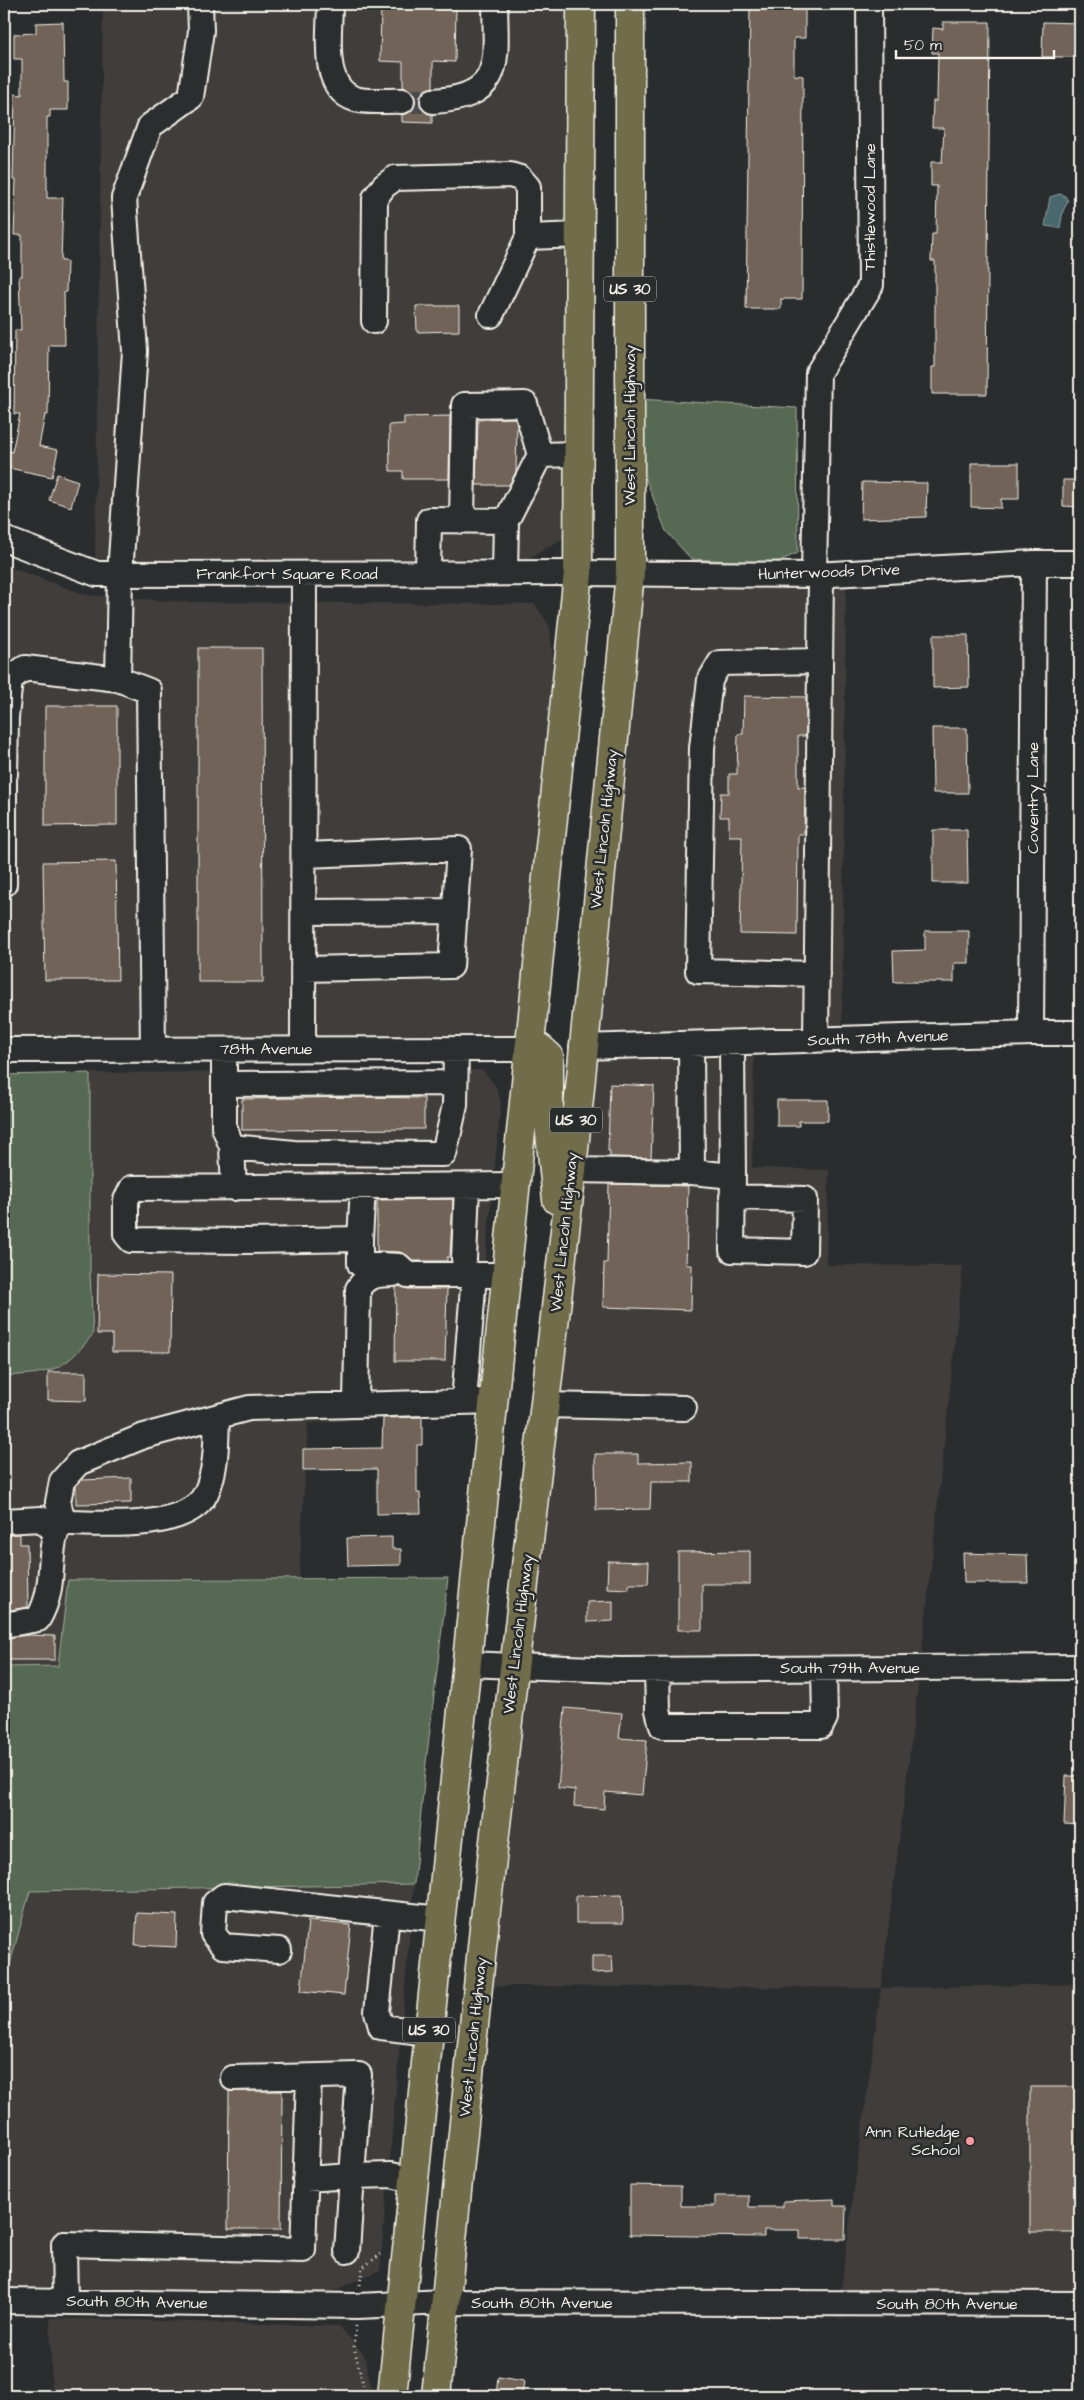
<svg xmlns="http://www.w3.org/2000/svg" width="1084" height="2400" viewBox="0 0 1084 2400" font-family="'Architects Daughter',sans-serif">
<rect width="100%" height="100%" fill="#2a2d2e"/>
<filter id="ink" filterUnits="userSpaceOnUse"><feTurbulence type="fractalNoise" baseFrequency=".02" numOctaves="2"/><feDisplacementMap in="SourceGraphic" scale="10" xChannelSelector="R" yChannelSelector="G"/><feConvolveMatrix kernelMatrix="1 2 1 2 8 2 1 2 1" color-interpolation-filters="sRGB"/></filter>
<g filter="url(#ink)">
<!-- built -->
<path fill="#3f3e3b" d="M103,4H570L564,538L529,558L95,562Z
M4,565L86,595L184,602L535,604L550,627L555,683L517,1038L183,1035L4,1038Z
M639,582H846L842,1032L590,1040Z
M754,1050L752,1168L829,1170L826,1265L963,1266L921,1662L523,1661L588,1052Z
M483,1070L496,1087L501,1103L470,1413L308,1423L299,1578L68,1580L58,1666L4,1667V1376L45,1373L93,1334L90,1273V1073Z
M525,1673L919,1678L881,1988L1080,1984V2294L840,2296L881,1988L486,1986Z
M414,1884L380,2270L331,2292L9,2287L7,1975L29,1891Z
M50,2318L339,2326L364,2354L373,2396H52Z"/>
<!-- green -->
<path fill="#576953" stroke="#a6ad9e" d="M637,399L797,408L798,553L774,563L691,559L666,531L642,469Z
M90,1073V1273L93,1334C62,1373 51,1373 4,1376V1075Z
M448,1578L425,1771L414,1884L30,1891L7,1975H4V1667L58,1666L68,1580Z"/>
<!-- water -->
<path fill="#4a676e" stroke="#8e9e9f" d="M1060,194L1065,196L1068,201L1063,211L1060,228L1045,226L1050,197Z"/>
<!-- building -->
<path fill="#716458" stroke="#f4f1e8" d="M381,4H456L455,62L433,61V87L425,90L420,96L422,109L432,114V123L402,122V115L413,109L416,101L410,90L403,87V62L380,61Z
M750,4H805V38H794V75L803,76L802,299H781V309H746Z
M63,22L64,82H68V110H50V117H47V198H63L61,261H67L66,292H64L65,345H49L48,415H45L39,446L58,450L52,477L4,467V450L12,452L20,414H14L15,330H21L19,276H22V235H14L16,180H13L15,94L22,95V59H14V34L36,33V23Z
M943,22H990L987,394H932V367H935V261H931L932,234H936L937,186H931V162H942L944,128H932L933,101H937L938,53H932L933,28L943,29Z
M1043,22L1080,23V57H1042Z
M416,306H459V331L417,332Z
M450,416L449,479H403V471H390L389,425L404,424V417Z
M515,418L517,424L516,472L509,485H476L478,419Z
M971,463H1019V499H1001V508L971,507Z
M57,474L78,481L71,507L49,500Z
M1063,480H1080V507L1063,506Z
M862,482L927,483L926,517L861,519Z
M933,635H968L969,687L933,688Z
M198,648H262L263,982H198Z
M744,696L806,697V736H798V787H805L804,834H798L797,935L740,934L742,836H729V817H720L721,793H729V774H737L738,734H743Z
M45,706H117V825L45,826Z
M932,728H967L968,793H933Z
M933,830H967L968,883H933Z
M116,861L118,980H45L43,862Z
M925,931H969V963H954V982H894L893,951L925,950Z
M610,1084L654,1086L651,1158L610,1157V1151H608Z
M361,1097L424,1098V1129L242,1130V1099Z
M777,1100H828V1121H799V1126H777Z
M609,1184L688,1186L686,1265H692L691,1310L603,1307L604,1263H607Z
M453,1199L450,1257H447V1261H414L400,1252L377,1251V1200Z
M98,1274L171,1275L170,1352H112V1334H97Z
M400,1286L408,1289H447L445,1361H395L396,1287Z
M48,1372H86V1401L48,1400Z
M422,1417V1445H417V1493H420L421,1513L377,1514V1469L303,1470V1449L382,1448L383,1418Z
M595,1454H638V1463L692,1462V1482H651L650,1509L596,1510Z
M131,1478V1503L76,1504V1486L82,1480Z
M20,1534V1544H27L28,1607L4,1611V1535Z
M392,1537V1549H401V1565L348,1566L347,1538Z
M750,1551V1584H702V1630H678V1552Z
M963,1553L1027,1555L1028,1583H964Z
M608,1561L649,1562L648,1584H629V1589L607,1588Z
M613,1601V1621L587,1622V1602Z
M29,1635L55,1636V1660H4V1638Z
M565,1708L622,1713L619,1738L647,1740L642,1795L605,1792L604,1809L574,1806L575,1790L558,1788Z
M1066,1776H1080V1825L1064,1824Z
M622,1895L623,1923H576V1896Z
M137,1913L177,1915L176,1947L135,1945Z
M308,1921L351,1925L344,1995L301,1991Z
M592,1956H612L613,1972L592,1973Z
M1030,2087H1080V2232H1030Z
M229,2091H282L281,2229H228Z
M630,2185L681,2186V2206H715V2196H749V2207H783V2201L834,2199V2206H846L845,2239H800V2230H764V2237L630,2235Z
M498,2377L524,2381L522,2396H496Z"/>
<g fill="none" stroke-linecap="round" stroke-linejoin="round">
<!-- minor-tunnel -->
<path stroke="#484a4a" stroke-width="24" stroke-dasharray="24 12" stroke-linecap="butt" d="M402,101H433"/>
<!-- minor casing -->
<g stroke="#f4f1e8" stroke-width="28">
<path id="minor" d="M330,4C330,32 320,88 355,99C366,103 390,100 402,101
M433,101C504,97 496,62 495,4
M491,315L528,237L580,235
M374,321L375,198L384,186L395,178L510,175L520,178L528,187V237
M462,521L464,405L525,404L540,455
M506,521L540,455L578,454
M4,539L97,574L578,573L814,575L1034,563H1080
M428,573L429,520L506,521L505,573
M814,575L818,373L871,285L869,4
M118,679L149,691L153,1050
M4,717H6L10,679L25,668L118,679L120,574L135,351L124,198L150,126L191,97L201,31L200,4
M4,774V884
M5,774L6,717
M304,912L454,911
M303,969L451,966L459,849L304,855
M817,974L698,971L702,748L710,680L720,663L820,661
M1031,1033L1034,563
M816,1040L821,575
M732,1043L733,1176
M582,1047L1031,1033H1080
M303,1049L304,574
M4,1050L529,1049
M224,1050V1127L232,1147L294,1153L444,1154L455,1105L456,1049
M224,1084L455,1083
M232,1147L234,1188
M572,1170L692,1172L691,1044
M692,1172L733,1176L732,1250L804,1252L805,1199L732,1197
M360,1239L363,1187
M464,1259L467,1186
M507,1275H408L399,1266L360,1264V1239L248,1241L131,1240L126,1234V1200L132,1188L517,1185
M464,1402L474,1275
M356,1405L358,1289C366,1275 378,1274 393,1274
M544,1405L684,1408
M217,1417C216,1442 217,1469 206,1493C189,1530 104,1524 70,1523L62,1518L58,1502L62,1481L78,1463L144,1436L249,1408L494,1401
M4,1521L41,1519L55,1531
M4,1625L38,1619C59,1584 44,1550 62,1518
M466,1664L620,1670L1080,1667
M657,1670L658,1710L662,1726H821L825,1718L824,1669
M387,1914L377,2012L381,2027L429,2033
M279,1950L223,1946L213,1934L215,1903L224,1896L440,1919
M233,2078L359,2075L352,2176L391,2175L414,2180
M305,2179L352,2176L347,2251
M4,2301L358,2306L445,2302L1080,2304
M65,2301L64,2244L303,2250L309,2077"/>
</g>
<!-- major casing -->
<g stroke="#f4f1e8" stroke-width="31">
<path id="major" d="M529,1049L540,1048L549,1056V1124L557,1200
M392,2396L578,573L581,4
M436,2396L484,1928L572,1170L630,573V4"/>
</g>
<!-- path -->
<path stroke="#f4f1e8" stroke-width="3" stroke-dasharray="1 4" stroke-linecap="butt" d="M360,2285L362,2268L381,2254
M356,2326L354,2347L366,2396"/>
<!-- minor -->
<use href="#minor" stroke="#2a2d2e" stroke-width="24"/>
<!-- major -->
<use href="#major" stroke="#716d4b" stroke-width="28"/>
</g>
</g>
<!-- markers -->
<circle fill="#ff9aa2" stroke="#2a2d2e" stroke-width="2" cx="970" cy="2141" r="5"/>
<g text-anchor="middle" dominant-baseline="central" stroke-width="5" stroke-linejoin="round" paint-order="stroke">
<!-- shield labels -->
<g fill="#2a2d2e" stroke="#b7b6b0" stroke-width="1">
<rect x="604" y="276.5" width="52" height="25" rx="4"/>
<rect x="550" y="1107.5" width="52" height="25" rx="4"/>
<rect x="403" y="2017.5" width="52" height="25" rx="4"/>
</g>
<g font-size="15" font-weight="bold" fill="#f4f1e8">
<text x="630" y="289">US 30</text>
<text x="576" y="1120">US 30</text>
<text x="429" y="2030">US 30</text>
</g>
<!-- street labels -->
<g font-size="16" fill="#f4f1e8" stroke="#2a2d2e">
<text transform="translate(870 207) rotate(-90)">Thistlewood Lane</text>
<text transform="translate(630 425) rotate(-90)">West Lincoln Highway</text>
<text transform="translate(829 572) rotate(-2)">Hunterwoods Drive</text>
<text x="287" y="574">Frankfort Square Road</text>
<text transform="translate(1033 798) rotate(-90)">Coventry Lane</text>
<text transform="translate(604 829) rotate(-84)">West Lincoln Highway</text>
<text transform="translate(878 1038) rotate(-2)">South 78th Avenue</text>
<text x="266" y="1049">78th Avenue</text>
<text transform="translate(564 1232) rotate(-84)">West Lincoln Highway</text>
<text transform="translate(518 1634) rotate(-83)">West Lincoln Highway</text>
<text x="850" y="1668">South 79th Avenue</text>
<text transform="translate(473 2037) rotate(-84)">West Lincoln Highway</text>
<text transform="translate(137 2302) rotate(1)">South 80th Avenue</text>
<text x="542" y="2303">South 80th Avenue</text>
<text x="947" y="2304">South 80th Avenue</text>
</g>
<!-- poi labels -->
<g font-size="16" fill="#f4f1e8" stroke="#2a2d2e" text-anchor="end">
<text x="960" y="2132">Ann Rutledge<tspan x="960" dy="18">School</tspan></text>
</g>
</g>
<!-- margin -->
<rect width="1084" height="2400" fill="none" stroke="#2a2d2e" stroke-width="20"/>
<rect x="10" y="10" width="1064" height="2380" fill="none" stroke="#f4f1e8" stroke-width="2" filter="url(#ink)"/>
<!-- scale -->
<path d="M896 50v8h158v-8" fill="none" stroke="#f4f1e8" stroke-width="2.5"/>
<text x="904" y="50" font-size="15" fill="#f4f1e8" stroke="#2a2d2e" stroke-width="4" paint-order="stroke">50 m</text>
</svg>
